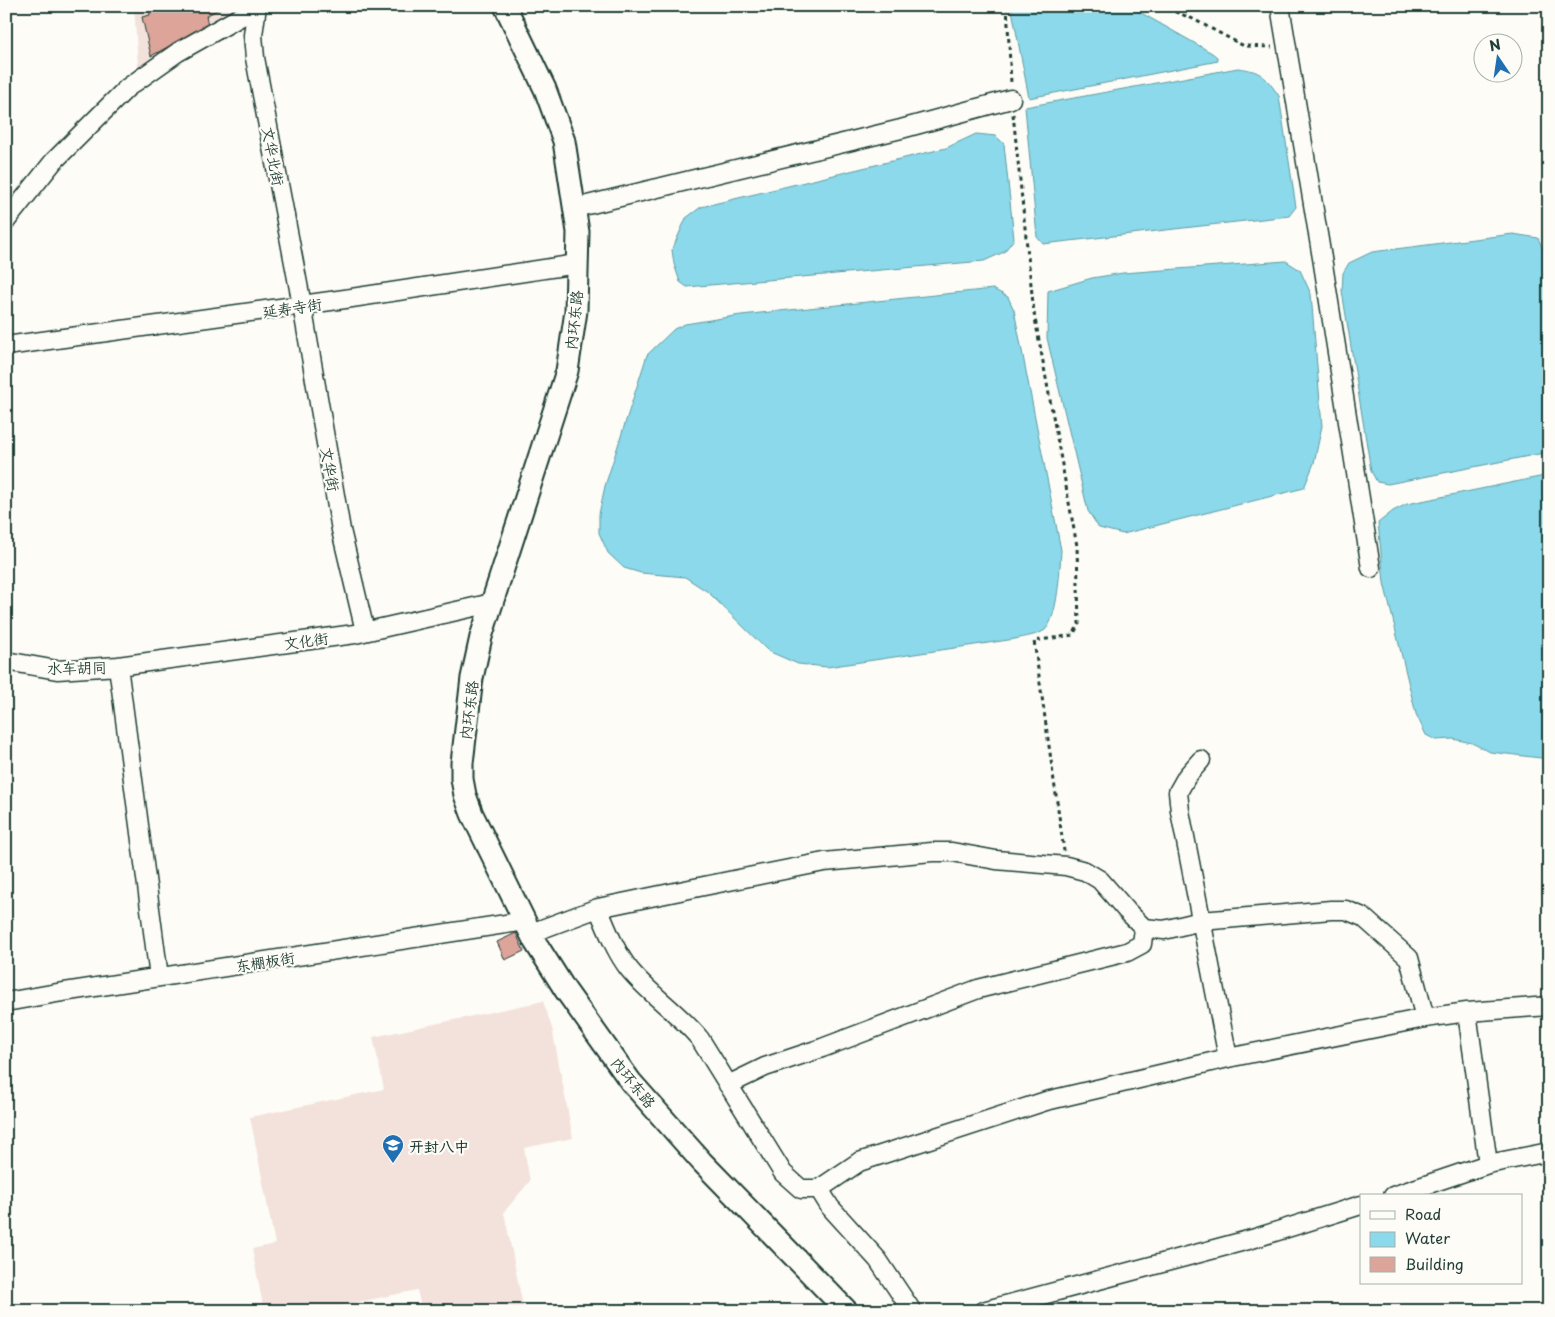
<svg xmlns="http://www.w3.org/2000/svg" width="1555" height="1317" viewBox="0 0 1555 1317" font-family="'Playpen Sans','LXGW WenKai TC',sans-serif">
<rect width="100%" height="100%" fill="#fdfcf7"/>
<filter id="ink" filterUnits="userSpaceOnUse"><feTurbulence type="fractalNoise" baseFrequency=".02" numOctaves="2"/><feDisplacementMap in="SourceGraphic" scale="10" xChannelSelector="R" yChannelSelector="G"/><feConvolveMatrix kernelMatrix="1 2 1 2 8 2 1 2 1" color-interpolation-filters="sRGB"/></filter>
<g filter="url(#ink)">
<!-- built -->
<path fill="#f3e2db" d="M134,6H244L151,64L138,67Z
M543,1001L552,1028L573,1138L524,1148L530,1181L504,1212L524,1311H422L417,1290L316,1311H264L252,1249L275,1244L250,1117L384,1089L373,1037Z"/>
<!-- water -->
<path fill="#8bd9ea" stroke="#609ba1" d="M1013,6H1129L1212,53L1217,57L1218,61L1029,98L1012,10Z
M1238,68C1262,71 1265,76 1279,96L1296,207L1289,216L1043,244L1037,237L1025,107Z
M976,134L996,136L1004,144L1014,239L1004,252L984,261L687,287L680,282L674,264L672,250L686,218L701,207L946,148Z
M1513,234L1538,238L1549,263V452L1388,484L1377,482L1371,471L1342,291L1343,273L1349,263L1372,252Z
M1286,261L1300,270L1311,294L1322,426L1314,463L1304,488L1123,534L1099,528L1088,511L1047,338L1048,291L1092,278L1123,273Z
M993,289L1008,297L1014,310L1061,550C1060,568 1058,618 1045,630C1038,635 1024,637 1015,639L827,667L798,664L768,651L708,592L685,577L641,573L624,568L608,553L599,533V514L605,486L647,355L674,329L685,324L741,315Z
M1549,475V759L1490,752L1472,743L1453,739L1436,740L1426,735L1416,714L1384,583L1378,523L1393,511L1407,504Z"/>
<!-- building -->
<path fill="#dda499" stroke="#1f3d34" d="M148,6H224L206,16L208,25L151,56L142,17L150,15Z
M516,933L524,951L505,960L497,942Z"/>
<g fill="none" stroke-linecap="round" stroke-linejoin="round">
<!-- minor casing -->
<g stroke="#1f3d34" stroke-width="21">
<path id="minor" d="M257,6L253,35L255,58L302,305L341,530L365,631
M1280,6L1323,264L1371,568
M575,208L901,129L1011,99
M6,221L53,162L127,88L178,52L256,8
M6,346L345,299L577,264
M6,661L57,670L118,666L355,634L492,603
M118,666L159,977
M1201,760L1187,776L1178,792L1180,811L1228,1058
M598,908C607,929 615,951 629,969C650,995 679,1013 700,1039L783,1173L801,1189H819L830,1207L878,1260L912,1311
M531,933L598,908L704,886L824,862L932,852H952L996,860L1066,866L1085,871L1100,880L1127,911L1144,928L1164,930L1201,921L1331,910H1346L1363,917L1409,958L1425,1018L1467,1012L1549,1006
M6,1002L57,993L525,921
M1467,1012L1488,1164
M728,1085L765,1067L822,1048L978,989L1127,952L1142,944L1144,928
M819,1189L859,1162L1046,1101L1228,1058L1425,1018
M1393,1196L1488,1164L1549,1152
M983,1311L1252,1239L1361,1205"/>
</g>
<!-- tertiary casing -->
<g stroke="#1f3d34" stroke-width="25">
<path id="tertiary" d="M505,6L545,89L564,141L578,232L576,311L567,371L481,637L472,678L462,763V779L465,795L472,814L535,942L566,991L631,1082L702,1162L847,1311"/>
</g>
<!-- path -->
<path stroke="#1f3d34" stroke-width="3" stroke-dasharray="4 4" stroke-linecap="butt" d="M1007,6L1011,83
M1160,6L1191,18L1244,46L1272,47
M1013,114L1034,313L1077,546L1079,624L1073,635L1034,641L1064,851"/>
<!-- minor -->
<use href="#minor" stroke="#fdfcf7" stroke-width="18"/>
<!-- tertiary -->
<use href="#tertiary" stroke="#fdfcf7" stroke-width="21"/>
</g>
</g>
<!-- icons -->
<defs>
<g id="school-pin" transform="scale(1.125)"><path d="M0 17L-7.5 6A9.5 9.5 0 1 1 7.5 6Z" fill="#1f6fb2" stroke="#fdfcf7"/><path d="M0-5L7-2L0 1L-7-2ZM-4 1L0 2.5L4 1V4Q0 6-4 4Z" fill="#fff"/></g>
</defs>
<g fill-rule="evenodd">
<use href="#school-pin" x="393" y="1145"/>
</g>
<g text-anchor="middle" dominant-baseline="central" stroke-width="4.5" stroke-linejoin="round" paint-order="stroke">
<!-- street labels -->
<g font-size="15" fill="#1f3d34" stroke="#fdfcf7">
<text transform="translate(274 156) rotate(79)">文华北街</text>
<text transform="translate(292 307) rotate(-8)">延寿寺街</text>
<text transform="translate(573 320) rotate(-84)">内环东路</text>
<text transform="translate(331 469) rotate(80)">文华街</text>
<text transform="translate(306 640) rotate(-8)">文化街</text>
<text transform="translate(77 667) rotate(-1)">水车胡同</text>
<text transform="translate(468 710) rotate(-83)">内环东路</text>
<text transform="translate(265 961) rotate(-9)">东棚板街</text>
<text transform="translate(634 1082) rotate(51)">内环东路</text>
</g>
<!-- poi labels -->
<g font-size="15" font-weight="bold" fill="#1f3d34" stroke="#fdfcf7" text-anchor="start">
<text x="409" y="1145">开封八中</text>
</g>
</g>
<!-- margin -->
<rect width="1555" height="1317" fill="none" stroke="#fdfcf7" stroke-width="25"/>
<rect x="12" y="12" width="1530" height="1292" fill="none" stroke="#1f3d34" stroke-width="2" filter="url(#ink)"/>
<!-- legend -->
<rect x="1360" y="1194" width="162" height="90" fill="#fdfcf7" stroke="#a4b0a9"/>
<rect x="1370" y="1211" width="25" height="8" fill="#fdfcf7" stroke="#a4b0a9"/>
<text x="1405" y="1220" font-size="15" fill="#1f3d34">Road</text>
<rect x="1370" y="1232" width="25" height="15" fill="#8bd9ea" stroke="#a4b0a9"/>
<text x="1405" y="1244" font-size="15" fill="#1f3d34">Water</text>
<rect x="1370" y="1257" width="25" height="15" fill="#dda499" stroke="#a4b0a9"/>
<text x="1405" y="1270" font-size="15" fill="#1f3d34">Building</text>
<!-- north arrow -->
<g transform="translate(1498 58) rotate(347)"><circle r="24" fill="#fdfcf7" stroke="#a4b0a9"/>
<path d="M0-4L9 19L0 12L-9 19Z" fill="#1f6fb2"/>
<text y="-8" font-size="14" font-weight="bold" text-anchor="middle" fill="#1f3d34">N</text>
</g>
</svg>
